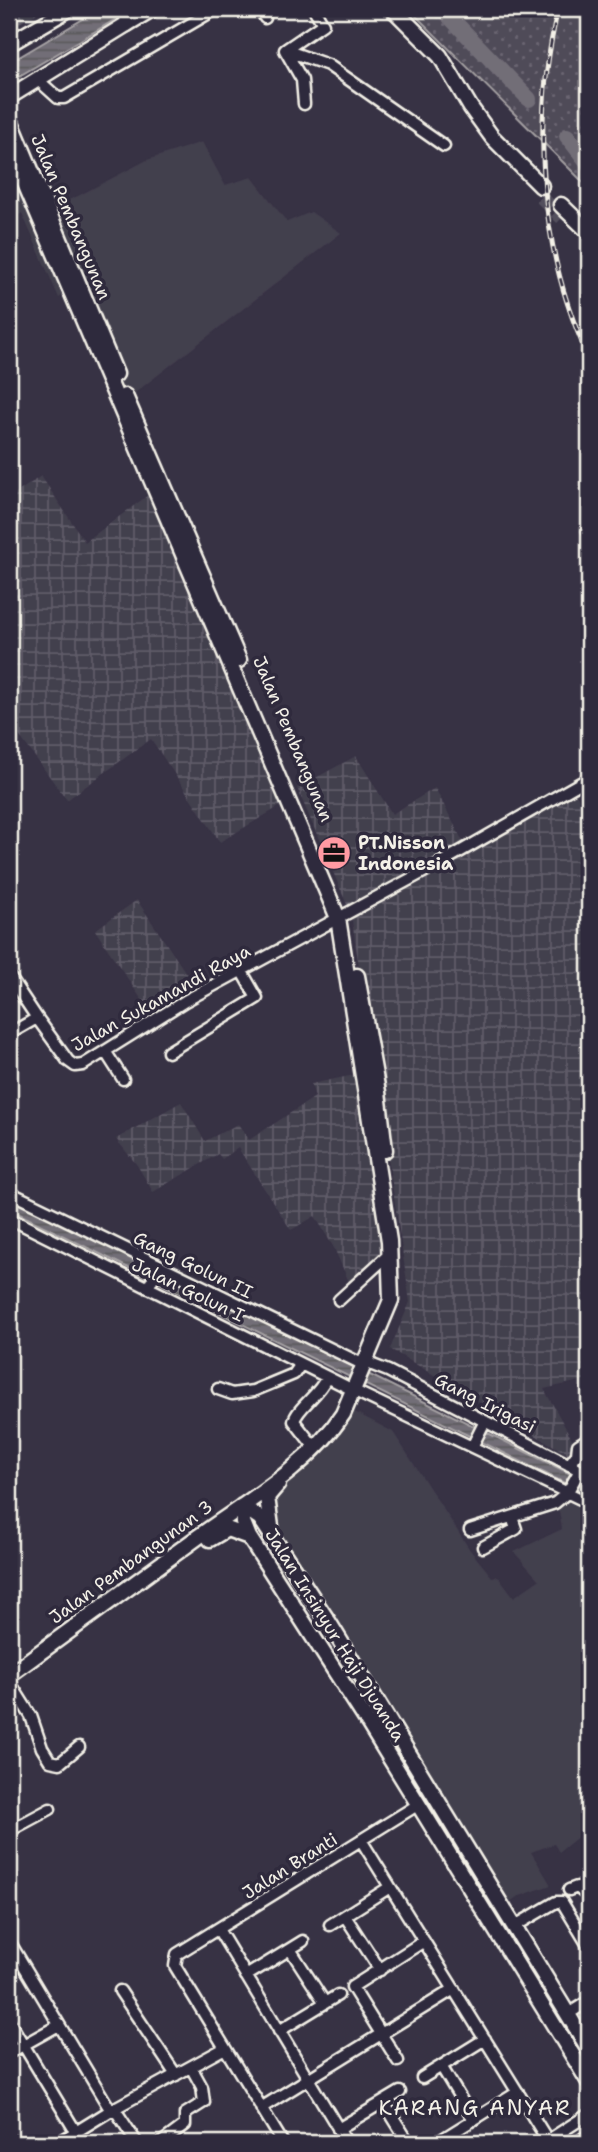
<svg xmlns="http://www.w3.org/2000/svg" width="598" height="2152" viewBox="0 0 598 2152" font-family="'Shantell Sans',sans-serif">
<defs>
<pattern id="industrial-grid" width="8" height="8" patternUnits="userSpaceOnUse" patternTransform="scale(1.75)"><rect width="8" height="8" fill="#433f4e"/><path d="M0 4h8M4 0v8" fill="none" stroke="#5f5b68"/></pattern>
<pattern id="grass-dots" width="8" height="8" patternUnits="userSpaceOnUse" patternTransform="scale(1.75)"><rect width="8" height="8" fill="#504b59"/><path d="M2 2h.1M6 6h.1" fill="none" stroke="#6a6571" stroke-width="1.8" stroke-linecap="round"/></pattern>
<pattern id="water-rules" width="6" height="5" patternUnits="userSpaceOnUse" patternTransform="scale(1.75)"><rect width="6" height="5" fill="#726e77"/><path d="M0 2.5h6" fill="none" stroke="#5b595c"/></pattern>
</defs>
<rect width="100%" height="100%" fill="#373244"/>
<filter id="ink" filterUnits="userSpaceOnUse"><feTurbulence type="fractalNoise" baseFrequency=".0143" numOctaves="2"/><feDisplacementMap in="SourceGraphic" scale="14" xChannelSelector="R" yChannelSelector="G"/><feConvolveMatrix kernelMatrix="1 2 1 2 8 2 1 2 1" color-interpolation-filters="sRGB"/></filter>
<g filter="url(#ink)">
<!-- built -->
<path fill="#433f4e" d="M9,120L46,209L78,196L147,160L202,142L225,185L252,177L287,222L311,212L341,233L127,399L78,285L59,298L22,213L9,222Z
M351,1410L393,1432L470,1550L492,1577L498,1576L514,1597L539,1580L514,1552L562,1529L558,1505L566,1501L589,1511V1851L579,1836L559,1852L554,1844L531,1852L551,1885L517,1897L503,1907L272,1534L268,1506L282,1480Z"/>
<!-- industrial -->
<path fill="url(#industrial-grid)" d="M9,9H39L37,13L9,29Z
M41,476L85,542L155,490L289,801L220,842L151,739L67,800L9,722V498Z
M356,756L392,814L435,788L469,853L576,794L589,813V1379L544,1389L573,1441L569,1455L390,1349L410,1302L351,914L297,788Z
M137,900L194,985L150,1012L95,930Z
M364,1073L393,1257L349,1282L334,1248L315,1216L291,1230L238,1148L222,1159L218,1154L153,1192L137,1165L116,1139L181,1102L205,1141L238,1124L249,1140L315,1097L311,1084Z"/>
<!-- grass -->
<path fill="url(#grass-dots)" stroke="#a29ea0" stroke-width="2" d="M409,9H589V188Z"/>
<!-- water -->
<path fill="url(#water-rules)" stroke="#a6a2a4" stroke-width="2" d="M100,9H133L9,82V63Z
M9,1197L589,1483V1495L9,1209Z"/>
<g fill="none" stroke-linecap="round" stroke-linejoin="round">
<!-- river -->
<path stroke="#726e77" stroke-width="16" d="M442,9L529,99
M567,136L589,164"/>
<!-- secondary-tunnel -->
<path stroke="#534f5d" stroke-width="14" stroke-dasharray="14 7" stroke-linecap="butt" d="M541,197L562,218"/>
<!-- street casing -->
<g stroke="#f4f1e8" stroke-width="15">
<path id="street" d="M261,9L265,18
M285,50L328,65L444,146
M285,50L323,24L314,9
M285,50L302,80L304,104
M37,79L58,98H64L216,9
M588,531L589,530
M9,976L37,1018
M9,1034L37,1018L68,1061L75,1066L83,1065L185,1001L442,862L589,778
M105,1051L123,1079
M168,1052L257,998L241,970
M9,1192L360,1363L365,1362L388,1371L589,1475
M9,1218L353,1390
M148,1288L159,1266
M339,1300L385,1258L391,1257
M218,1389L232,1394L253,1391L294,1374L301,1364
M359,1393L589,1503
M472,1447L485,1421
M315,1448L294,1421C297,1408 319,1395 327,1377
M569,1465L577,1454L578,1445L589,1438
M470,1530L555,1503L567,1493L580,1470
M483,1547L516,1529L512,1517
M9,1681L31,1716L42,1748L50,1761L60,1763L79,1747
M9,1831L50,1809
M361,1840L548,2141
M569,1890L577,1887L589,1897
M345,1916L380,1970
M330,1925L390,1887
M515,1926L556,1902H562L589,1947
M218,1929L347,2143
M9,1941L108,2106L118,2114L137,2143
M290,1949L325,2003
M246,1976L303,1941
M120,1991L176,2075
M568,2014L589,2001
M9,2021L76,2132
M279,2031L338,1995
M9,2053L59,2025
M398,2061L352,1987L424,1941
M441,2066L473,2119
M422,2078L485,2039
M384,2103L409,2143
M261,2108L454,1989
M338,2129L400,2092
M9,2140L19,2143
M58,2143L113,2109L225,2048
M161,2143L185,2125V2114L204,2102L202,2087L191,2067
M283,2143L175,1966L177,1954L419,1804
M436,2143L518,2092
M544,2143L589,2114
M576,2143L589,2135"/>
</g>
<!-- secondary casing -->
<g stroke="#f4f1e8" stroke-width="19">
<path id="secondary" d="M393,9L440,56L471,108L492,137L541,186
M127,24L152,9
M9,117L116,374
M9,146L338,918L389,1241L391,1300L343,1414C309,1466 248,1501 198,1537C135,1583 72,1629 9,1675
M561,205L589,232
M125,396L239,660
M357,976L378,1092L385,1150
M242,1506L243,1522L249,1537L369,1724L589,2082
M242,1506L260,1518L328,1621L589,2049
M272,1534L267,1497L278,1484
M210,1539L227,1529L249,1537"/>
</g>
<!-- primary casing -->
<g stroke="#f4f1e8" stroke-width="19">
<path id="primary" d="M9,44L69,9
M9,97L127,24L128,9"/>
</g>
<!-- street -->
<use href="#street" stroke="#2f2a3d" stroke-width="10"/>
<!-- secondary -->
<use href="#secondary" stroke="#2f2a3d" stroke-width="14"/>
<!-- primary -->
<use href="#primary" stroke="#2f2a3d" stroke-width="14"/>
<!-- rail casing -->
<g stroke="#f4f1e8" stroke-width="5">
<path id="rail" d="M558,9C531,122 539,252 589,358"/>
</g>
<!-- rail -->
<use href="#rail" stroke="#2f2a3d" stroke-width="2.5" stroke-dasharray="8" stroke-linecap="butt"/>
</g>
</g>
<!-- icons -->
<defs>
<g id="office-disc" transform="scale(1.75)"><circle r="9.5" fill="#ff9aa2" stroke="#2f2a3d"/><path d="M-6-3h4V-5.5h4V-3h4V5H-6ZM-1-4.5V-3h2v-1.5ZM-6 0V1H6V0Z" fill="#111"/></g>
</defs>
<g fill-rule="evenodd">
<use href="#office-disc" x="334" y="853"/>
</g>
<g text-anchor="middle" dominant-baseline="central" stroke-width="7" stroke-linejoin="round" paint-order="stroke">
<!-- street labels -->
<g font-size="18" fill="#f4f1e8" stroke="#2f2a3d">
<text transform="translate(71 217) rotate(67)">Jalan Pembangunan</text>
<text transform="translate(293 739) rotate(67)">Jalan Pembangunan</text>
<text transform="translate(161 998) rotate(-29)">Jalan Sukamandi Raya</text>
<text transform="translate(193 1265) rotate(26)">Gang Golun II</text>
<text transform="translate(188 1290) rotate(26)">Jalan Golun I</text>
<text transform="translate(485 1403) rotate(27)">Gang Irigasi</text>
<text transform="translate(131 1562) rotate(-36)">Jalan Pembangunan 3</text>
<text transform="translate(335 1635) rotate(58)">Jalan Insinyur Haji Djuanda</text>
<text transform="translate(290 1866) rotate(-32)">Jalan Branti</text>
</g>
<!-- poi labels -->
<g font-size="18" font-weight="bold" fill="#f4f1e8" stroke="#2f2a3d" text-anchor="start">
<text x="358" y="843">PT.Nisson<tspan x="358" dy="21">Indonesia</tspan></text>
</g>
<!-- quarter labels -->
<g font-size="21" letter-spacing="2" fill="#f4f1e8" stroke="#2f2a3d">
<text x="475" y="2108">KARANG ANYAR</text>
</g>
</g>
<!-- margin -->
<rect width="598" height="2152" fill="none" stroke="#2f2a3d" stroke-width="35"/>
<rect x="18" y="18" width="563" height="2117" fill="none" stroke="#f4f1e8" stroke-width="2.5" filter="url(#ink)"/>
</svg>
